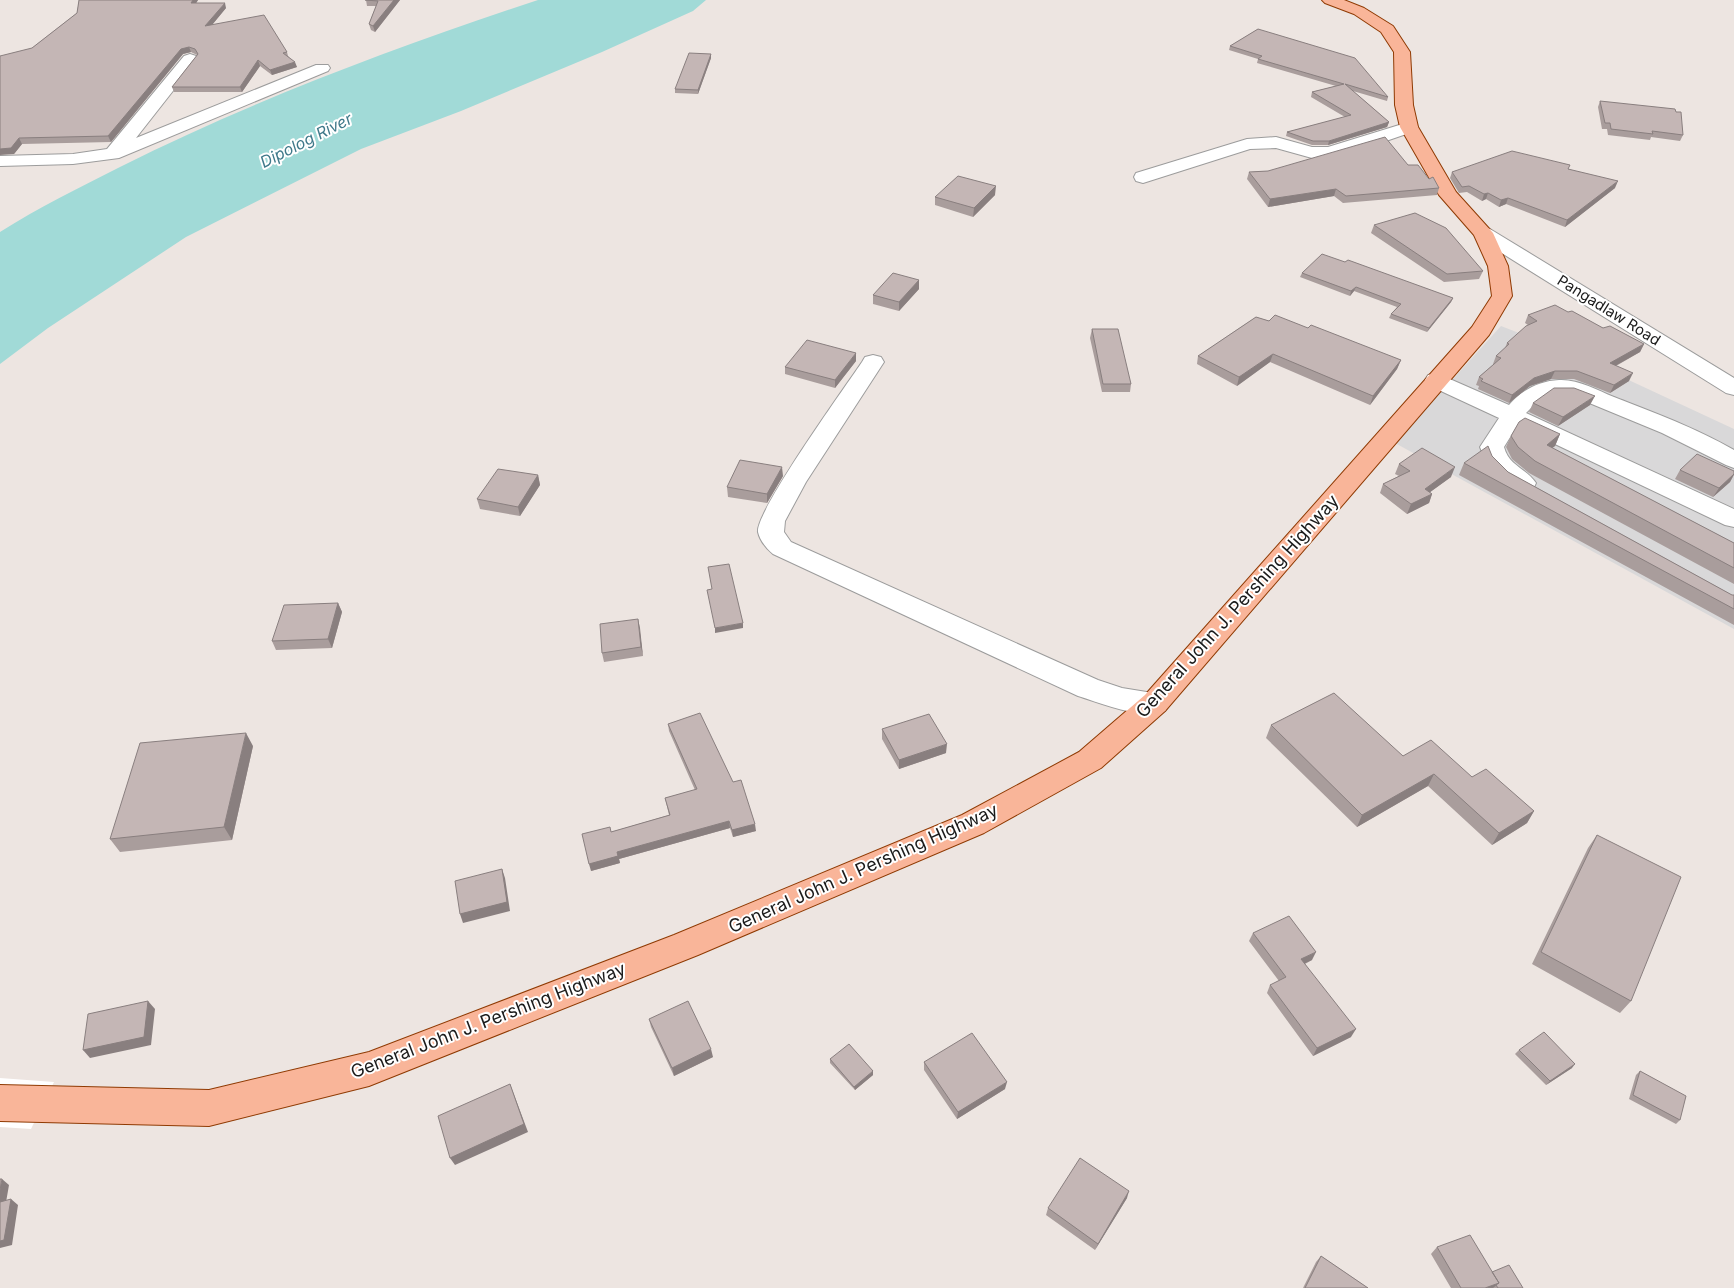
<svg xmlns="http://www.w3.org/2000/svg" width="1734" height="1288" viewBox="0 0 1734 1288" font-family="Inter,sans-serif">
<rect width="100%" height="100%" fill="#ede5e1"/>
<!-- residential -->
<path fill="#d9d8d9" d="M1501,326L1577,356L1734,429V629L1395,443Z"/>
<!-- water -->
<path fill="#a1dad7" d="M538,0H706L693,11L602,52L461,111L361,149L186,237L48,328L0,364V232C39,207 79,188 120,167C254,100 396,47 538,0Z"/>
<!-- pier -->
<path fill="#fff" d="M0,1078L54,1082L31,1129L0,1127Z"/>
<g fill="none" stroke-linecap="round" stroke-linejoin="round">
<!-- minor casing -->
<g stroke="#9c9c9c" stroke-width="2">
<path id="minor" d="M190,54L196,56L198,59L136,138L316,65H328L330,68L328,71L119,158L73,164L0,166V156L73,154L107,149L184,56Z
M1409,122L1415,123L1418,127L1415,131L1357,151L1328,158H1312L1276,148L1250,149L1143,183L1136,181L1134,177L1136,173L1247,139L1276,137L1312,147H1328Z
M1483,227L1490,229L1734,378V395L1726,393L1476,237L1473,233L1476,229Z
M873,355L881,357L884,362L806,482L785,521L784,532L791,542L1098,680L1122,688L1165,695L1169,703L1165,711C1137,719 1104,704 1078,696L773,554C767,549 760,541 758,532C755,512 846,386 862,362L865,357Z
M1436,373L1509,405C1522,390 1539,381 1559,380C1578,379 1597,390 1614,397C1655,413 1696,428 1734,450V468L1726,465L1662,433L1570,395H1549L1534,405L1526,413L1734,509V527L1725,525L1517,426L1504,447C1509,466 1526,468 1536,483L1533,489L1524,491L1515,489L1488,466L1480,447L1499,418L1428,385L1425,380L1428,375Z"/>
</g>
<!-- major casing -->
<g stroke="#8f3a03" stroke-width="2">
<path id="major" d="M1322,0H1344L1364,8L1393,26L1410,52L1413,105L1418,127L1456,192L1493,233L1508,266L1512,296L1489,335L1165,711L1101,768L984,833L698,955L369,1086L209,1126L0,1121V1085L209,1090L369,1052L674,935L962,815L1079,752L1145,695L1472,327L1492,296L1488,266L1474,235L1439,195L1400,127L1395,105L1394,52L1381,32L1354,14L1325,3Z"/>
</g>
<!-- minor -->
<use href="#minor" fill="#fff" fill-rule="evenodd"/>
<!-- major -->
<use href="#major" fill="#f9b599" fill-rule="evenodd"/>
</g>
<!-- wall -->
<path fill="#a99d9c" d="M79,0H198L196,3L226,8L212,25L287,52L288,56L297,67L272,75L260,66L242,92H174L172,87L197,55L191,52L183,54L111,142L22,144L14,154L32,48L77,13Z
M366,0H400L375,32L371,30L369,24L376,6H367Z
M1258,29L1388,97L1387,101L1353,91L1389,122L1387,127L1328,145H1312L1286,136L1287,132L1345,117L1311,97L1312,92L1336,86L1257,63L1258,59L1229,50L1230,46Z
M711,54V58L698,94L675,93V89Z
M1600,101L1683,135L1680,141L1651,137L1650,140L1608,135L1607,129H1602L1598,107Z
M1408,165L1429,179L1439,188L1437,195L1343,203L1334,196L1268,207L1247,179L1249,172Z
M1568,169L1615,188L1565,227L1506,204L1499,207L1486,199L1482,201L1467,192L1459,193L1450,178L1452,172Z
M995,195L973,217L935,205V197Z
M1374,225L1483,271L1479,279L1444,282L1371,233Z
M1345,262L1453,298L1451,302L1427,332L1389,318L1391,314L1397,307L1354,291L1350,296L1300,277L1302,273Z
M919,280V289L899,311L873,304V295Z
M1568,312L1603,328L1644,344L1640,352L1616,366L1629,381L1610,393L1574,379H1551L1530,386L1509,403L1478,389L1479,386L1476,385L1479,377L1494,364H1493L1496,356L1505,348L1507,343L1528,325L1525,323L1528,315Z
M1256,317L1401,360L1397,369L1370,405L1270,362L1237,386L1197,364L1198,356Z
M1092,329L1131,384L1130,392H1102L1090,338Z
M856,361L835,388L785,374V367Z
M1533,403L1590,405L1558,426L1529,412Z
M1560,434L1555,446L1552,448L1734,543V584L1529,473L1512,459L1506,447L1511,436Z
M1492,456L1508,472L1732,595H1734V625L1459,475L1464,463Z
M1399,464L1451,477L1430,492L1432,494L1429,503L1407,514L1380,493L1383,484L1399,476L1395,474Z
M1680,470L1734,471V475L1730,482L1713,497L1675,479Z
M538,475L540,485L520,516L480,509L477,499Z
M783,476L767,503L728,497L727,487Z
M338,603L342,612L332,648L276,650L272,641Z
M638,619L643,656L604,662L602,653Z
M668,724L756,831L733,837L730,828L619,859L620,863L591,871L611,832L669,815L665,798L695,790L669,731Z
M1271,725L1403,756L1472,777L1534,811L1527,823L1492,845L1428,786L1357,827L1266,738Z
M882,729L946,753L899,769L882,739Z
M253,746L232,840L120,852L110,839Z
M1597,835L1631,1001L1620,1013L1532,964L1588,848Z
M1253,933L1312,960L1305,964L1351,1037L1313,1056L1267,993L1270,985L1279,981L1249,941Z
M649,1019L713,1057L674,1076L651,1027Z
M1519,1050L1572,1068L1546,1085L1515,1054Z
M830,1059L873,1075L855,1090L830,1063Z
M924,1062L1005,1089L957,1119L924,1070Z
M1640,1071L1680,1120L1676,1124L1629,1099L1636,1075Z
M1127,1198L1095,1250L1046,1215L1048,1208Z
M1437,1247L1492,1272L1523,1288H1451L1431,1254Z
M1321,1256L1368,1288H1303L1316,1262Z"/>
<!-- shaded-wall -->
<path fill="#897f7f" d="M193,0H198L193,8L191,3Z
M394,0H400L375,32L373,26Z
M225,3L226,8L207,31L205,26Z
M189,47L191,52L183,54L111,142L108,136L181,49Z
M711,54V58L698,94V90Z
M258,60L260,66L242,92L240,87Z
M295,62L297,67L272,75L270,70Z
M1389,122L1387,127L1328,145L1329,141Z
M19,138L22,144L14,154L0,155V149Z
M1618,181L1615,188L1565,227L1567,220Z
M996,186L995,195L973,217L974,208Z
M1336,189L1334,196L1268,207L1270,199Z
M1488,193L1486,199L1482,201L1484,194Z
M1508,198L1506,204L1499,207L1501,200Z
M919,280V289L899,311V302Z
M1356,287L1354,291L1350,296L1351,291Z
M1453,298L1451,302L1427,332L1429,328Z
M1644,344L1640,352L1606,371L1610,363Z
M856,353V361L835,388V380Z
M1273,354L1270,362L1237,386L1239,377Z
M1401,360L1397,369L1370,405L1373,396Z
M1555,371L1551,379L1530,386L1509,403L1512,395L1534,378Z
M1633,373L1629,381L1610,393L1614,385Z
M1595,396L1590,405L1558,426L1563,417Z
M1560,434L1555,446L1541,456L1547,445Z
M782,467L783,476L767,503V494Z
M1455,467L1451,477L1422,498L1425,489Z
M1734,474L1730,482L1713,497L1719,488Z
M538,475L540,485L520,516L518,507Z
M1432,494L1429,503L1407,514L1411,504Z
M338,603L342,612L332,648L328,639Z
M638,619L640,628L643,656L641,647Z
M743,623V628L715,633V628Z
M246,733L253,746L232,840L224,827Z
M947,744L946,753L899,769V760Z
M1434,774L1428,786L1357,827L1362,815Z
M1534,811L1527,823L1492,845L1499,833Z
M729,821L730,828L619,859L620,863L591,871L589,864L617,852Z
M755,824L756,831L733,837L732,830Z
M502,869L505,878L510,911L463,923L460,914Z
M1316,952L1312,960L1297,967L1301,959Z
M148,1001L155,1009L151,1045L90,1058L83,1050Z
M1356,1029L1351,1037L1313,1056L1317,1048Z
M711,1049L713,1057L674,1076L672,1068Z
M1575,1064L1572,1068L1546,1085L1550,1081Z
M873,1071V1075L855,1090L854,1087Z
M1007,1082L1005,1089L957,1119L958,1112Z
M510,1084L528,1132L455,1165L450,1158Z
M2,1179L9,1185L5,1208L0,1204V1190Z
M1129,1191L1127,1198L1095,1250L1098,1244Z
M11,1199L18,1205L12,1245L0,1248V1241Z
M1499,1283L1493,1288H1485Z"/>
<!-- building -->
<path fill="#c4b6b5" stroke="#897f7f" d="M79,0H193L191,3H225L205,26L264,15L287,52L283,53L295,62L270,70L258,60L240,87H172L198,54L195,49L189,47L181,49L108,136L19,138L11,148L0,149V56L32,48L77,13Z
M365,0H394L373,26L369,24L378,1Z
M1258,29L1355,58L1388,97L1345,84L1389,122L1329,141H1313L1287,132L1351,115L1312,92L1344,84L1258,59L1262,56L1230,46Z
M689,53L711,54L698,90L675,89Z
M1600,101L1675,109L1676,112H1681L1683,135L1652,131L1653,134L1611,129L1610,123H1605Z
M1385,137L1408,165H1418L1429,179L1433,177L1439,188L1346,196L1336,189L1270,199L1249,172L1268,171Z
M1512,151L1570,165L1568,169L1618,181L1567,220L1508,198L1501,200L1488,193L1484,194L1469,186L1462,187L1452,172Z
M958,176L996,186L974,208L935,197Z
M1415,213L1446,228L1483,271L1447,274L1374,225Z
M1322,254L1345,262L1348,260L1453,298L1429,328L1391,314L1401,304L1356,287L1351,291L1302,273Z
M893,273L919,280L899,302L873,295Z
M1555,305L1568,312L1572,311L1603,328L1610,326L1644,344L1610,363L1633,373L1614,385L1577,371H1555L1534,378L1512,395L1481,381L1483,379L1479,377L1501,358L1496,356L1509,344L1507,343L1526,326L1537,321L1528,315Z
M1275,315L1308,328L1311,325L1401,360L1373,396L1273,354L1239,377L1198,356L1256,317L1269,321Z
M1092,329H1118L1131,384H1103Z
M807,340L856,353L835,380L785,367Z
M1554,388H1574L1595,396L1563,417L1533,403Z
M1525,418L1560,434L1547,445L1734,543V568L1535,461L1518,447L1511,436L1519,422Z
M1488,446L1492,456L1508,472L1732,595H1734V609L1464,463Z
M1422,448L1455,467L1425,489L1432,494L1411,504L1383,484L1410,471L1399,464Z
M1697,454L1734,471V474L1719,488L1680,470Z
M740,460L782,467L767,494L727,487Z
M498,469L538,475L518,507L477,499Z
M729,564L743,623L715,628L707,590L712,589L708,567Z
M338,603L328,639L272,641L284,605Z
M638,619L641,647L602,653L600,624Z
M1334,693L1403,756L1431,740L1472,777L1486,769L1534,811L1499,833L1434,774L1362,815L1271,725Z
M700,713L733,782L741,780L755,824L732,830L729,821L617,852L618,856L589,864L582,834L610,827L611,832L670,815L665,798L697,789L668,724Z
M929,714L947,744L899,760L882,729Z
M246,733L224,827L110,839L140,743Z
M1597,835L1681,877L1631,1001L1541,952Z
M502,869L507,902L460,914L455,881Z
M1289,916L1316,952L1301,959L1356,1029L1317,1048L1270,985L1286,977L1253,933Z
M148,1001L144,1037L83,1050L88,1014Z
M688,1001L711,1049L672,1068L649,1019Z
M1544,1032L1575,1064L1550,1081L1519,1050Z
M972,1033L1007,1082L958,1112L924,1062Z
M849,1044L873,1071L854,1087L830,1059Z
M1640,1071L1686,1096L1680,1120L1633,1095Z
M510,1084L524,1124L450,1158L438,1116Z
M1080,1158L1129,1191L1098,1244L1048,1208Z
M0,1179H2L0,1190Z
M11,1199L4,1240L0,1241V1202Z
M1470,1235L1499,1283L1485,1288H1461L1437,1247Z
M1321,1256L1368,1288H1305Z
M1509,1265L1523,1288H1498L1496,1285L1499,1283L1492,1272Z"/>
<g text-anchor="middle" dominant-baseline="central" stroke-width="4" stroke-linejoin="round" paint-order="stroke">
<!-- far-street labels -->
<g font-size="15" fill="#1b1b1b" stroke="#fff">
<text transform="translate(1609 310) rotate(32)">Pangadlaw Road</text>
</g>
<!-- far-water labels -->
<g font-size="16" font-style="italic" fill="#3f798a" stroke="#fff">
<text transform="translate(306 140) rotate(-27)">Dipolog River</text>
</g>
<!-- street labels -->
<g font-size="18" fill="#1b1b1b" stroke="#fff">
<text transform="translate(1237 606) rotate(-48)">General John J. Pershing Highway</text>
<text transform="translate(863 868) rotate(-24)">General John J. Pershing Highway</text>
<text transform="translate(488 1020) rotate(-21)">General John J. Pershing Highway</text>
</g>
</g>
</svg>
